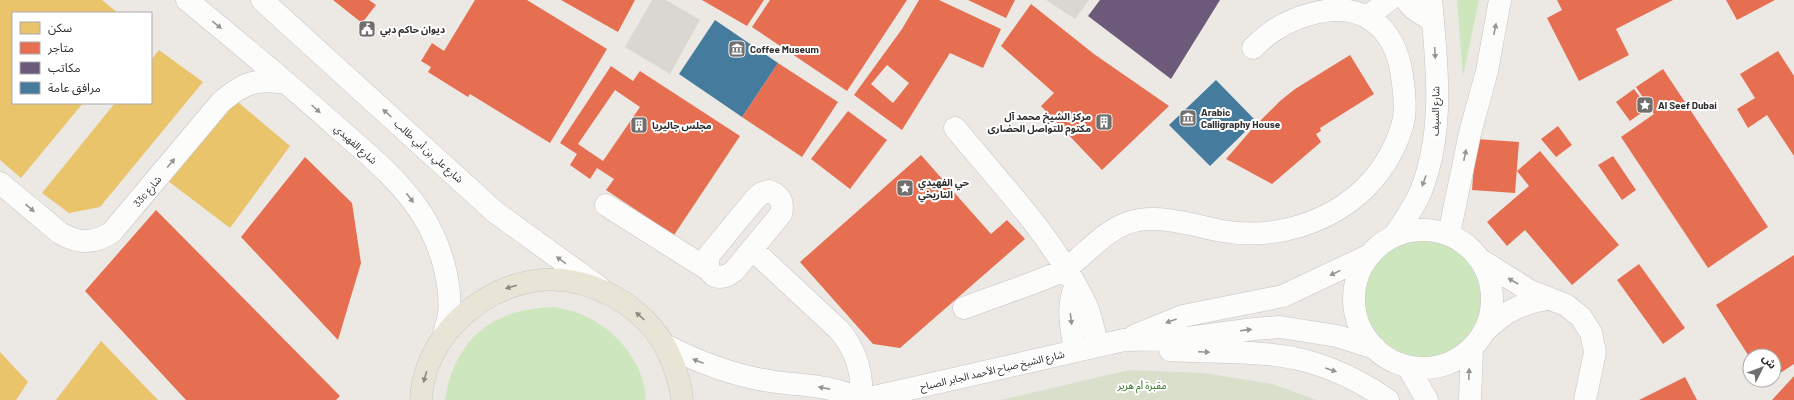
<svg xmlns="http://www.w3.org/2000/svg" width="1794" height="400" viewBox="0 0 1794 400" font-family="Barlow,'Noto Sans Arabic',sans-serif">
<rect width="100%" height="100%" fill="#ece8e4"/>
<!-- green -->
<path fill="#cee6be" d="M1457,0H1479L1463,76Z
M1365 298a59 59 0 1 1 118 0a59 59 0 1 1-118 0Z
M554,307C562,309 571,310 578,313C614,327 644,360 646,400H445C455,338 492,309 554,307Z"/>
<!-- cemetery -->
<path fill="#d8e0cc" d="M1129,370L1204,373L1272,384L1317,400H1001Z"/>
<!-- plaza -->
<path fill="#dad6d2" d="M652,0H666L700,20L670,74L625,47Z
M1046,0H1089L1075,19Z"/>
<!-- homes -->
<path fill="#e9c46a" d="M0,0H102L118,13H13V103H83L21,178L0,160Z
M159,50L203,82L100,207L69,213L42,193L115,103H151V60Z
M233,98L290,146L230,228L164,178Z
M101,341L158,400H56Z
M0,352L28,382L16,400H0Z"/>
<!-- shops -->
<path fill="#e76f51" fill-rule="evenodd" d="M333,0H369L376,5L362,23Z
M475,0H527L607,49L550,143L470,94L468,97L428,72L431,67L421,61L432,43L444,51Z
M561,0H635L618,32Z
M702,0H764L747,26Z
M770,0H907L847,91L752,27Z
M919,0H939L1001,29L983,68L950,53L902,130L854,95L902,29ZM887,65L909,83L893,103L871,84Z
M968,0H1015L1006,18Z
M1557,0H1673L1616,29L1629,55L1579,81L1547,18L1562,10Z
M1726,0H1775L1737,20Z
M1031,4L1094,54L1169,106L1102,170L1041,106L1054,93L1001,46Z
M1778,51L1794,76V156L1767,115L1748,128L1737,109L1755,98L1740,74Z
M1350,55L1374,94L1320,128L1321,131L1316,134L1321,142L1272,184L1226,159L1252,129L1280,101L1295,89Z
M778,63L838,102L802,157L742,117Z
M611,66L633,81L640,71L740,136L674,235L606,190L614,179L597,168L590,179L570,165L577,154L560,143ZM615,90L640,107L603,161L578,144Z
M1663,69L1768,227L1708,268L1621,137L1654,114L1636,87Z
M1634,89L1648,108L1630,121L1616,102Z
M848,111L887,140L850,189L811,159Z
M1558,126L1572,145L1556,157L1541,139Z
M1476,139L1519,142L1515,193L1472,190Z
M1540,151L1619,245L1572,285L1525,230L1507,246L1487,222L1529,186L1517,171Z
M921,155L991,234L1007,220L1025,239L900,348L873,344L800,262Z
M1613,156L1636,190L1622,200L1598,165Z
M305,157L352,203L361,263L338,340L241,237Z
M156,210L340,396L336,400H186L85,291Z
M1794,255V364L1774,377V356H1750V358L1716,305Z
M1639,264L1685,328L1663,344L1617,280Z
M1794,376V400H1772Z
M1685,377L1697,400H1639Z"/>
<!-- offices -->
<path fill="#6d597a" d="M1100,0H1220L1171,79L1088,16Z"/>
<!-- public -->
<path fill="#457b9d" d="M715,20L778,63L742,117L679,74Z
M1216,80L1256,121L1210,166L1169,125Z"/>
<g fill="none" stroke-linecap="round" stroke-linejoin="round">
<!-- minor casing -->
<g stroke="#c5c4c5" stroke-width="23">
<path id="minor" d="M187,0C238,42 290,85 339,129C370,156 401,181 423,216C440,243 452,283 449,314C448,321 445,328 444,335
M262,0L495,212L600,288
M1406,0L1414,9L1433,21
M1367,17L1389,0
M955,128C1001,184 1055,239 1086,305C1092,318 1094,333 1098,346
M0,183L60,233C79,244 94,244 112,232L221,102C244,82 258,78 287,83
M769,191C781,196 784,202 781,214L734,271C718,284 704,274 709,255L756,198L762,193Z
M606,205L709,270
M1354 299a69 69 0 1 1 138 0a69 69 0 1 1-138 0Z
M1449,234L1470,133L1487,71L1500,0
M1394,236C1404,222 1414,207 1421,191C1445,130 1437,64 1431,0
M752,249L839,330C857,351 863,373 861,400
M1481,260L1530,291L1566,305L1581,317L1591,333L1595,352L1585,400
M1075,287C1066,309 1072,329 1075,351
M964,308C997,295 1032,285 1064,270C1069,267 1074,262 1079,258C1097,242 1114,224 1139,220C1167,216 1195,226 1222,231C1273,240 1329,224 1366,187C1384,169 1399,143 1404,118C1406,104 1404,89 1402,76C1395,25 1361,0 1311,14C1288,20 1269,31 1253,48
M1485,331C1503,312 1522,303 1548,299
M1134,336L1183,316L1283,296L1370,255
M665,345C698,362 732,375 769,381C792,385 816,384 838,391C846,393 854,397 861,400
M1170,350C1201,352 1233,351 1264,354C1309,357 1352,375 1388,400
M1408,367L1427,400
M861,400L1124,340L1180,339L1254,329L1280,327L1337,336L1375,348
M1470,400L1472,349"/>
</g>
<!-- major casing -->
<g stroke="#c6c5c4" stroke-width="23">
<path id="major" d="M421,400C424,340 475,291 533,281C586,272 646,305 669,354C675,368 681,384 682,400"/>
</g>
<!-- minor -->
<use href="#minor" stroke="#fcfcfb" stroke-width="22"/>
<!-- major -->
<use href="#major" stroke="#e8e4d6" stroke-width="22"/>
</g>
<!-- one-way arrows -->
<defs><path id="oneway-solid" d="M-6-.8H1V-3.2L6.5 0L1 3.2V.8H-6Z"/></defs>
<g fill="#959594">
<use href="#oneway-solid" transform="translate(217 25) rotate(39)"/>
<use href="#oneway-solid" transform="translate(1495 29) rotate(-79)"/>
<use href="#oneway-solid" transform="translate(1435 53) rotate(87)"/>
<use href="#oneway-solid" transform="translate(316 109) rotate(42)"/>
<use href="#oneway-solid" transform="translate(387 113) rotate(-138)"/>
<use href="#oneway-solid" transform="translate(1465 155) rotate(-78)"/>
<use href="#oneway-solid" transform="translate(171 163) rotate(-50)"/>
<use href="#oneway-solid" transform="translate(1424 181) rotate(110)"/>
<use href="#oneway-solid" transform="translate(410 198) rotate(53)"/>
<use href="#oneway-solid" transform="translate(30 208) rotate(40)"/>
<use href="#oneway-solid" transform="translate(561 260) rotate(-144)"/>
<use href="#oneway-solid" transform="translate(1335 273) rotate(154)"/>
<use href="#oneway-solid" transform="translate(1513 281) rotate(-150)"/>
<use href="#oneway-solid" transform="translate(1071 319) rotate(83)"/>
<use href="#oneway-solid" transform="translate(1171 321) rotate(160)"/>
<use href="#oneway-solid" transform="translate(1246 330) rotate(-7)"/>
<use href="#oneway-solid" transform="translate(1204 352) rotate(2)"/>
<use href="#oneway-solid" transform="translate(698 361) rotate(-159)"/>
<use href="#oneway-solid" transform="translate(1331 370) rotate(19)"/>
<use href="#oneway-solid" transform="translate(1469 374) rotate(-88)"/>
<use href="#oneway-solid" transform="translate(824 388) rotate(-169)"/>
</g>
<g fill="#8b8982">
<use href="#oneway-solid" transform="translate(511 287) rotate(164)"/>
<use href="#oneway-solid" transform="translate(640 316) rotate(-138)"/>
<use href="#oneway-solid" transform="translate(425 377) rotate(106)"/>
</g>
<!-- icons -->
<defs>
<g id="civic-square" transform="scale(0.9)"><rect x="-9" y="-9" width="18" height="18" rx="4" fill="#706f6e" stroke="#fff"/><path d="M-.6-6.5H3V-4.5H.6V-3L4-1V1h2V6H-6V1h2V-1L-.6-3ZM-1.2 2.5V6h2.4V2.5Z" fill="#fff"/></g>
<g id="museum-square" transform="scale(0.9)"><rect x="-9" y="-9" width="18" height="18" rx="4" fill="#706f6e" stroke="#fff"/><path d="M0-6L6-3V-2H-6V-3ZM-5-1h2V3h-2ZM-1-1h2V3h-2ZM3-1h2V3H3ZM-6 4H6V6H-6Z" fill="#fff"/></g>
<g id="sight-square" transform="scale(0.9)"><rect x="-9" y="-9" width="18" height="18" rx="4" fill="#706f6e" stroke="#fff"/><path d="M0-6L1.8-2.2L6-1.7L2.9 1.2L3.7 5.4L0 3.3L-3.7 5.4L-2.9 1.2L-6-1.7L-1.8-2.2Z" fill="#fff"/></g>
<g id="building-square" transform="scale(0.9)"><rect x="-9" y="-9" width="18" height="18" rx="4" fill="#706f6e" stroke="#fff"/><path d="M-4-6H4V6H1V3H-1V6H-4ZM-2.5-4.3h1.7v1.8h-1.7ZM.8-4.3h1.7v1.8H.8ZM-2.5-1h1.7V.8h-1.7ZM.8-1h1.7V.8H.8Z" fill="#fff"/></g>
</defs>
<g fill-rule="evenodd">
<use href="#civic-square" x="367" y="29"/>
<use href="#museum-square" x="737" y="49"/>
<use href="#sight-square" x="1645" y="105"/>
<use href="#museum-square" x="1188" y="118"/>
<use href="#building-square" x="1104" y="122"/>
<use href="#building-square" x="639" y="125"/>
<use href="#sight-square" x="905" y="188"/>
</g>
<g text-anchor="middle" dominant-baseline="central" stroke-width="4" stroke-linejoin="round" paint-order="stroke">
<!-- poi labels -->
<g font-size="10" font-weight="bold" fill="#2e2e2e" stroke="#fff" text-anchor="start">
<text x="380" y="29">ديوان حاكم دبي</text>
<text x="750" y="49">Coffee Museum</text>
<text x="1658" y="105">Al Seef Dubai</text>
<text x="1201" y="112">Arabic<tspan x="1201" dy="12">Calligraphy House</tspan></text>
<text x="1091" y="116" text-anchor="end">مركز الشيخ محمد آل<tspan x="1091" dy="12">مكتوم للتواصل الحضارى</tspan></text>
<text x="652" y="125">مجلس جاليريا</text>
<text x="918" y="182">حي الفهيدي<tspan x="918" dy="12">التاريخي</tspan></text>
</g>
<!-- street labels -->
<g font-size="10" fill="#2e2e2e" stroke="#fff">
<text transform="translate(1435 111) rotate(-89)">شارع السيف</text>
<text transform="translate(356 144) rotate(42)">شارع الفهيدي</text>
<text transform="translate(429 151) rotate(42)">شارع علي بن أبي طالب</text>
<text transform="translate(147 191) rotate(-50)">33c شارع</text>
<text transform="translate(992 370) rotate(-13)">شارع الشيخ صباح الأحمد الجابر الصباح</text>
</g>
<!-- park labels -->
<g font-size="10" fill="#2c6e1b" stroke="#fff">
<text x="1142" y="385">مقبرة أم هرير</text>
</g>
</g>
<!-- legend -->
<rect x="12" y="12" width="140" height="92" fill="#ffffff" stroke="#ababab"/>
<rect x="20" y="22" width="20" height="12" fill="#e9c46a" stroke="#ababab"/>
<text x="48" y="32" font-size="12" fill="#2e2e2e">سكن</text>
<rect x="20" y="42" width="20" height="12" fill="#e76f51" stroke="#ababab"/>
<text x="48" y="52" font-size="12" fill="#2e2e2e">متاجر</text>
<rect x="20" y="62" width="20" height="12" fill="#6d597a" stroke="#ababab"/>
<text x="48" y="72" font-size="12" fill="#2e2e2e">مكاتب</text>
<rect x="20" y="82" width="20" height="12" fill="#457b9d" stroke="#ababab"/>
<text x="48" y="92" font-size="12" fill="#2e2e2e">مرافق عامة</text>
<!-- north arrow -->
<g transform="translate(1762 368) rotate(48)"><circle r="19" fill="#ffffff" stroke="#ababab"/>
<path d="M0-3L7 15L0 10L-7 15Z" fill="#706f6e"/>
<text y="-6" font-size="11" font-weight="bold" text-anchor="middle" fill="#2e2e2e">ش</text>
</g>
</svg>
